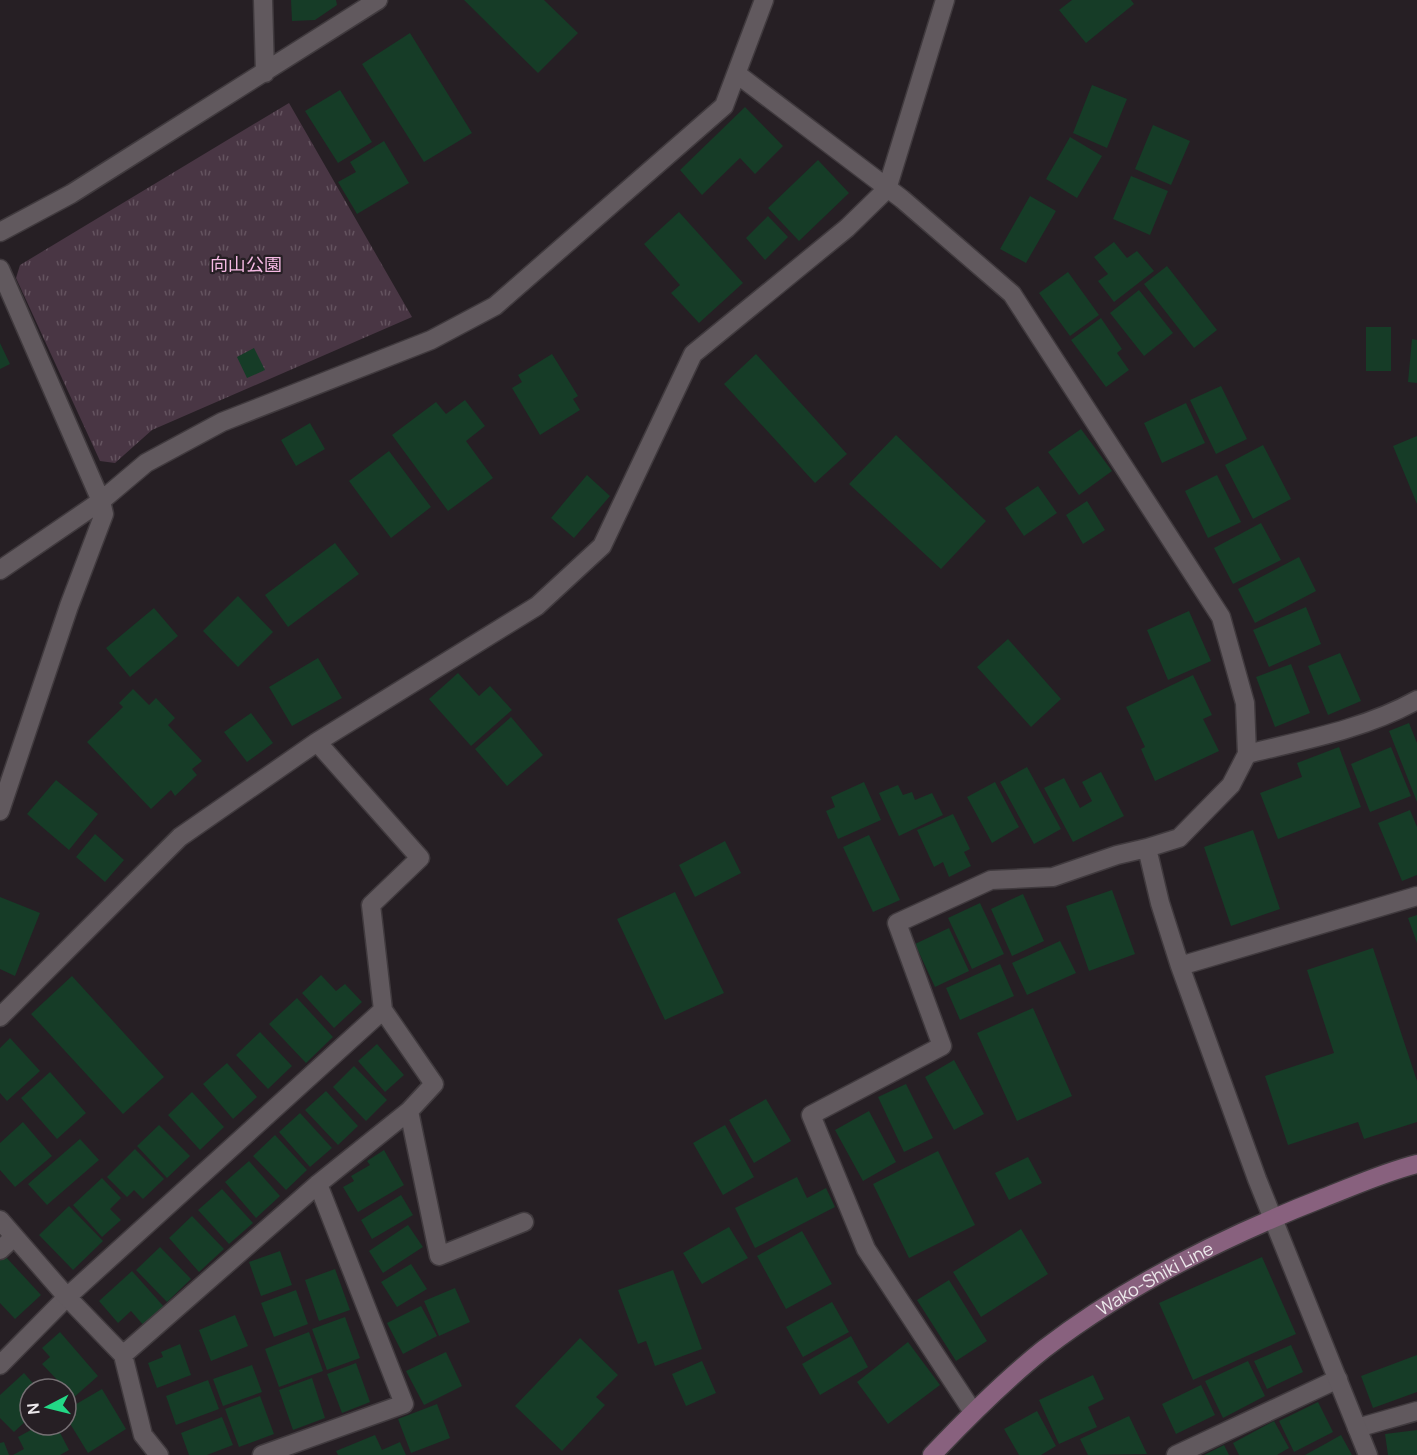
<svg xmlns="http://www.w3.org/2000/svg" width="1417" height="1455" viewBox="0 0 1417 1455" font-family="Manrope,'Noto Sans JP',sans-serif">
<defs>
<pattern id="park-tufts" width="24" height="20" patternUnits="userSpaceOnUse" patternTransform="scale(1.5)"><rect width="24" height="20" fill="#493644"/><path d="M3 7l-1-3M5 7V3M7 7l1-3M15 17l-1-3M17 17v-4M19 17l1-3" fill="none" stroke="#64535f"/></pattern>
</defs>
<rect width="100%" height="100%" fill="#261f24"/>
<!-- park -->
<path fill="url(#park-tufts)" d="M289,103L412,317L152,430L115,463L100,461L16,278L20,265Z"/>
<!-- building -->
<path fill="#163c27" d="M291,0H336L337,5L315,20L292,21Z
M464,0H544L578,33L538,73Z
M1072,0H1131L1134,4L1086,43L1059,10Z
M410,33L472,133L424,162L362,64Z
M1092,85L1127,99L1107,148L1073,133Z
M340,90L372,142L338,163L305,111Z
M745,107L783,146L755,174L740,158L702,195L680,170Z
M1153,125L1190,141L1171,185L1135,169Z
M1070,137L1102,156L1077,198L1046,179Z
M384,141L409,183L357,214L338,182L356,172L350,162Z
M818,160L849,193L799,241L768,208Z
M1131,176L1168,191L1150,235L1113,219Z
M1030,196L1056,211L1026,263L1000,249Z
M679,212L743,283L699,323L671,293L680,285L644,244Z
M768,216L788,237L765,260L746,238Z
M1114,242L1127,258L1137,251L1154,271L1114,302L1098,281L1108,274L1094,257Z
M1167,266L1217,330L1194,348L1144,284Z
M1068,272L1099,315L1070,336L1039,293Z
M1139,290L1173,333L1144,356L1110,313Z
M1101,318L1122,349L1117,353L1129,370L1106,387L1071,340Z
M1366,327H1391V371H1366Z
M1412,339L1417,340V383L1408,382Z
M0,343L10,364L0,369Z
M254,348L265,370L247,378L237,357Z
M552,354L578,396L573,399L580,410L540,435L512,388L522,382L518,375Z
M756,354L847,454L815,483L724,384Z
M1221,386L1247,439L1216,454L1190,400Z
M465,400L485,426L466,441L493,478L448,511L392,435L436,402L446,414Z
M1186,403L1205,443L1162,463L1144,423Z
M310,423L325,449L296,466L281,440Z
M1081,429L1112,471L1079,495L1048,452Z
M896,435L986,521L941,569L849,484Z
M1417,436V504L1393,446Z
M1263,445L1291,499L1253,519L1225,465Z
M389,451L431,507L391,538L349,481Z
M587,475L610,496L574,538L551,518Z
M1217,475L1241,522L1208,538L1185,491Z
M1038,486L1057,513L1024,536L1005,508Z
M1087,501L1105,530L1083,544L1066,515Z
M1261,523L1281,560L1233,584L1214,548Z
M335,543L359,574L288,627L265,595Z
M1299,557L1316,591L1255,623L1238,589Z
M238,596L273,632L238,667L203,631Z
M1306,607L1321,644L1269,667L1253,630Z
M154,608L178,636L130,677L106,648Z
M1189,611L1211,661L1168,680L1147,630Z
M1008,639L1061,699L1031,727L977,667Z
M1340,653L1361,701L1328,715L1308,666Z
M318,658L342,698L292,726L269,687Z
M1291,664L1310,713L1275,727L1256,677Z
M458,673L479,696L490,686L512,710L471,746L429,699Z
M1193,675L1212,715L1203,719L1219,751L1155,781L1141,749L1145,747L1126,707Z
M133,689L149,705L156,698L175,718L168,725L202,761L192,769L197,775L175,796L171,790L151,809L87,742L123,707L119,703Z
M251,713L273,743L247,762L224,732Z
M511,717L543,755L507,786L475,749Z
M1409,723L1417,743V802L1389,731Z
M1339,747L1361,807L1278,839L1260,793L1302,777L1297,763Z
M1391,747L1411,796L1370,812L1351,764Z
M1027,767L1061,829L1034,844L1000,782Z
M1101,772L1124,816L1073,842L1044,788L1064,778L1080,808L1092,801L1082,782Z
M56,780L98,814L69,850L27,814Z
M864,782L881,820L838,839L826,811L835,807L831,797Z
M995,782L1019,827L992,843L967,797Z
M898,785L903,795L912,792L915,800L932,793L943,815L899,836L879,793Z
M1410,810L1417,827V875L1402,881L1378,823Z
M953,814L970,849L964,852L971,866L949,877L943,862L934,867L917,830Z
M1253,830L1280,909L1231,926L1204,847Z
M95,834L124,860L105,882L76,857Z
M869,835L900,900L873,912L843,847Z
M725,841L741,873L695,897L679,865Z
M1112,890L1135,954L1089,971L1066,906Z
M675,892L724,993L665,1020L617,919Z
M1023,894L1044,941L1012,956L991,909Z
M0,897L40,913L15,976L0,969Z
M980,903L1004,954L972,969L948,918Z
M1417,915V943L1408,918Z
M949,928L969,971L935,987L915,944Z
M1060,941L1076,973L1027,995L1012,963Z
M1373,948L1417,1081V1122L1364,1139L1358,1122L1288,1145L1265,1076L1334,1053L1307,970Z
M1000,964L1014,996L960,1020L946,988Z
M321,975L336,991L345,984L362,1002L334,1028L302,993Z
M72,976L164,1077L123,1114L31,1014Z
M297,998L333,1037L306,1063L269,1024Z
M1033,1008L1072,1096L1017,1121L977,1033Z
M260,1032L292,1066L268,1089L236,1055Z
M10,1038L40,1071L7,1101L0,1093V1048Z
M377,1044L404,1075L385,1092L358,1061Z
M954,1060L984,1114L954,1130L925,1077Z
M227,1063L257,1097L233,1119L203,1084Z
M354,1066L387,1100L366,1121L333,1087Z
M50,1072L86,1113L57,1139L21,1098Z
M906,1084L933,1138L904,1152L878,1097Z
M326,1091L358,1126L338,1145L305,1110Z
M192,1092L224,1127L200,1150L168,1115Z
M766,1099L791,1141L754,1163L729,1120Z
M869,1111L896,1162L863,1181L835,1130Z
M300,1113L332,1148L310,1167L279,1132Z
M23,1122L52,1156L15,1187L0,1170V1143Z
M159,1125L190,1156L167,1178L137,1146Z
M725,1125L754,1177L723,1195L693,1143Z
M275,1135L307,1170L286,1190L253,1156Z
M80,1139L99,1160L47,1205L28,1184Z
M135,1149L164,1179L143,1199L134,1190L127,1197L107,1177Z
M384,1150L404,1185L358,1212L343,1187L354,1181L351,1176L370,1165L367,1161Z
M938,1151L975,1225L909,1258L873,1184Z
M1028,1157L1042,1183L1009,1200L995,1173Z
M249,1161L280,1196L256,1218L225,1182Z
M797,1177L807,1198L826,1188L835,1207L755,1248L735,1208Z
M102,1178L121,1198L110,1209L121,1220L102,1237L73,1205Z
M222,1189L253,1223L229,1244L198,1210Z
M401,1195L413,1215L372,1239L361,1220Z
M69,1206L103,1241L73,1270L39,1235Z
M192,1216L224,1249L199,1272L169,1238Z
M408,1225L423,1247L383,1273L369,1251Z
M729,1227L748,1258L702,1284L683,1253Z
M1021,1229L1048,1274L981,1317L953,1272Z
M802,1231L832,1284L786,1309L757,1256Z
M160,1247L191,1279L167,1302L136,1270Z
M280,1251L292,1285L261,1296L249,1262Z
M4,1255L41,1295L15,1319L0,1303V1258Z
M1262,1257L1296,1334L1193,1380L1159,1303Z
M411,1264L427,1289L397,1307L381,1282Z
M335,1269L350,1310L319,1321L305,1280Z
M673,1270L702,1349L655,1366L646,1341L638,1344L618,1290Z
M132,1271L165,1308L145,1327L131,1311L118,1323L99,1301Z
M949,1280L987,1341L956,1361L917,1300Z
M455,1288L470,1322L439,1336L424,1301Z
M296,1290L308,1324L274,1337L261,1303Z
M832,1302L849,1332L803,1357L786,1327Z
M421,1306L437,1336L403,1354L387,1323Z
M235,1315L248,1346L211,1361L199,1330Z
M345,1317L360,1358L327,1370L312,1329Z
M60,1332L98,1376L72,1399L66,1389L42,1364L50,1357L42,1348Z
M309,1332L323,1371L279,1387L265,1349Z
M851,1336L868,1367L820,1395L802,1364Z
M580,1338L618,1375L596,1397L605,1405L562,1451L515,1406Z
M908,1342L940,1385L888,1424L857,1382Z
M180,1344L191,1375L157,1388L148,1363L163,1357L161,1352Z
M1291,1345L1303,1372L1267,1389L1254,1361Z
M446,1352L462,1386L424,1405L406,1371Z
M1417,1355V1392L1373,1408L1361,1376Z
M702,1361L716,1393L686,1406L672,1374Z
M1248,1361L1265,1396L1223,1418L1205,1381Z
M356,1363L370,1402L342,1413L327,1374Z
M252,1365L262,1392L223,1406L213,1379Z
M24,1373L38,1389H30V1417L14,1432L0,1418V1395Z
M1093,1375L1104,1399L1088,1407L1097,1427L1059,1444L1039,1400Z
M312,1378L325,1418L293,1430L279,1390Z
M208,1380L219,1409L176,1425L166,1396Z
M1201,1385L1215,1415L1176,1434L1162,1404Z
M102,1389L126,1429L88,1453L66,1417V1410Z
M260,1396L274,1434L239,1447L225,1409Z
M1318,1402L1333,1432L1294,1452L1279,1421Z
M437,1404L450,1438L411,1453L398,1419Z
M1037,1411L1056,1446L1041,1455H1019L1004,1429Z
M1129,1416L1147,1454L1088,1455L1080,1439Z
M222,1417L233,1445L207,1455H189L181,1433Z
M1274,1421L1289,1448L1277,1455H1239L1233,1443Z
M40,1425H56L69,1450L60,1455H13L24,1449L18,1437Z
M1417,1430V1455H1388L1385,1434Z
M375,1435L382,1450L400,1442L406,1455H338L336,1451Z
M1341,1435L1352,1455H1305L1325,1444Z
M4,1442L9,1455H0V1443Z
M1224,1445L1229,1455H1204Z"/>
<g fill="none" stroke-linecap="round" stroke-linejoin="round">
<!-- service casing -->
<g stroke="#403a3e" stroke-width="21">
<path id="service" d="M0,1365L67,1297
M1357,1428L1417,1411
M1176,1455L1338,1379"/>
</g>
<!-- minor casing -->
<g stroke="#403a3e" stroke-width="21">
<path id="minor" d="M263,0L265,73
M737,74L902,199L1012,294L1221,617L1245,703L1247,754L1231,785L1179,838L1147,848L1160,903L1180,966L1257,1179L1368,1455
M0,232L71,194L378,0
M0,269L101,501L104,514L69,606L0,811
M0,570L101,501L146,463L222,422L431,340L495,306L724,106L764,0
M317,742L420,858L371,905L383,1010
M1247,754C1304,740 1365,729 1417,700
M1180,966L1417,896
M0,1017L180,837L317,742L537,606L602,546L693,354L847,228L887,189L945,0
M409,1111L439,1256L524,1222
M0,1220L67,1297L123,1355L318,1184L409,1111L434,1084L383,1010L67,1297
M0,1250L14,1237
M123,1355L143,1435L159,1455
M973,1412L866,1249L811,1115L942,1046L897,923L991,880L1053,877L1117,855L1147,848
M262,1455L404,1404L318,1184"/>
</g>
<!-- secondary casing -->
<g stroke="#403a3e" stroke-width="21">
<g id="secondary">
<path id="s1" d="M932,1455C967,1418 1004,1381 1044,1349C1127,1285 1226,1236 1323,1198C1354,1186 1385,1172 1417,1164"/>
</g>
</g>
<!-- service -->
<use href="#service" stroke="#61595e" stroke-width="18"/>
<!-- minor -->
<use href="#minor" stroke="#61595e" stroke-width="18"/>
<!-- secondary -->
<use href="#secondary" stroke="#88617e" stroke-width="18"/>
</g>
<g text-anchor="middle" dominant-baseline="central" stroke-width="4.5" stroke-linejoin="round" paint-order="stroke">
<!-- park labels -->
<g font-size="18" fill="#f5bae4" stroke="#261f24">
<text x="246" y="264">向山公園</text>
</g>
<!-- street labels -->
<g font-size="18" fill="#ede9ec" stroke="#261f24">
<text stroke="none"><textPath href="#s1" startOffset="286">Wako-Shiki Line</textPath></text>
</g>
</g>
<!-- north arrow -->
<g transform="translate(48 1407) rotate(263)"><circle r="28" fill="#261f24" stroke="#767074" stroke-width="1.5"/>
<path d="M0-4.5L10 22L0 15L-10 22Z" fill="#23d886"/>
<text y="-9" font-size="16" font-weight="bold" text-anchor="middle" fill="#ede9ec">N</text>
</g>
</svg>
